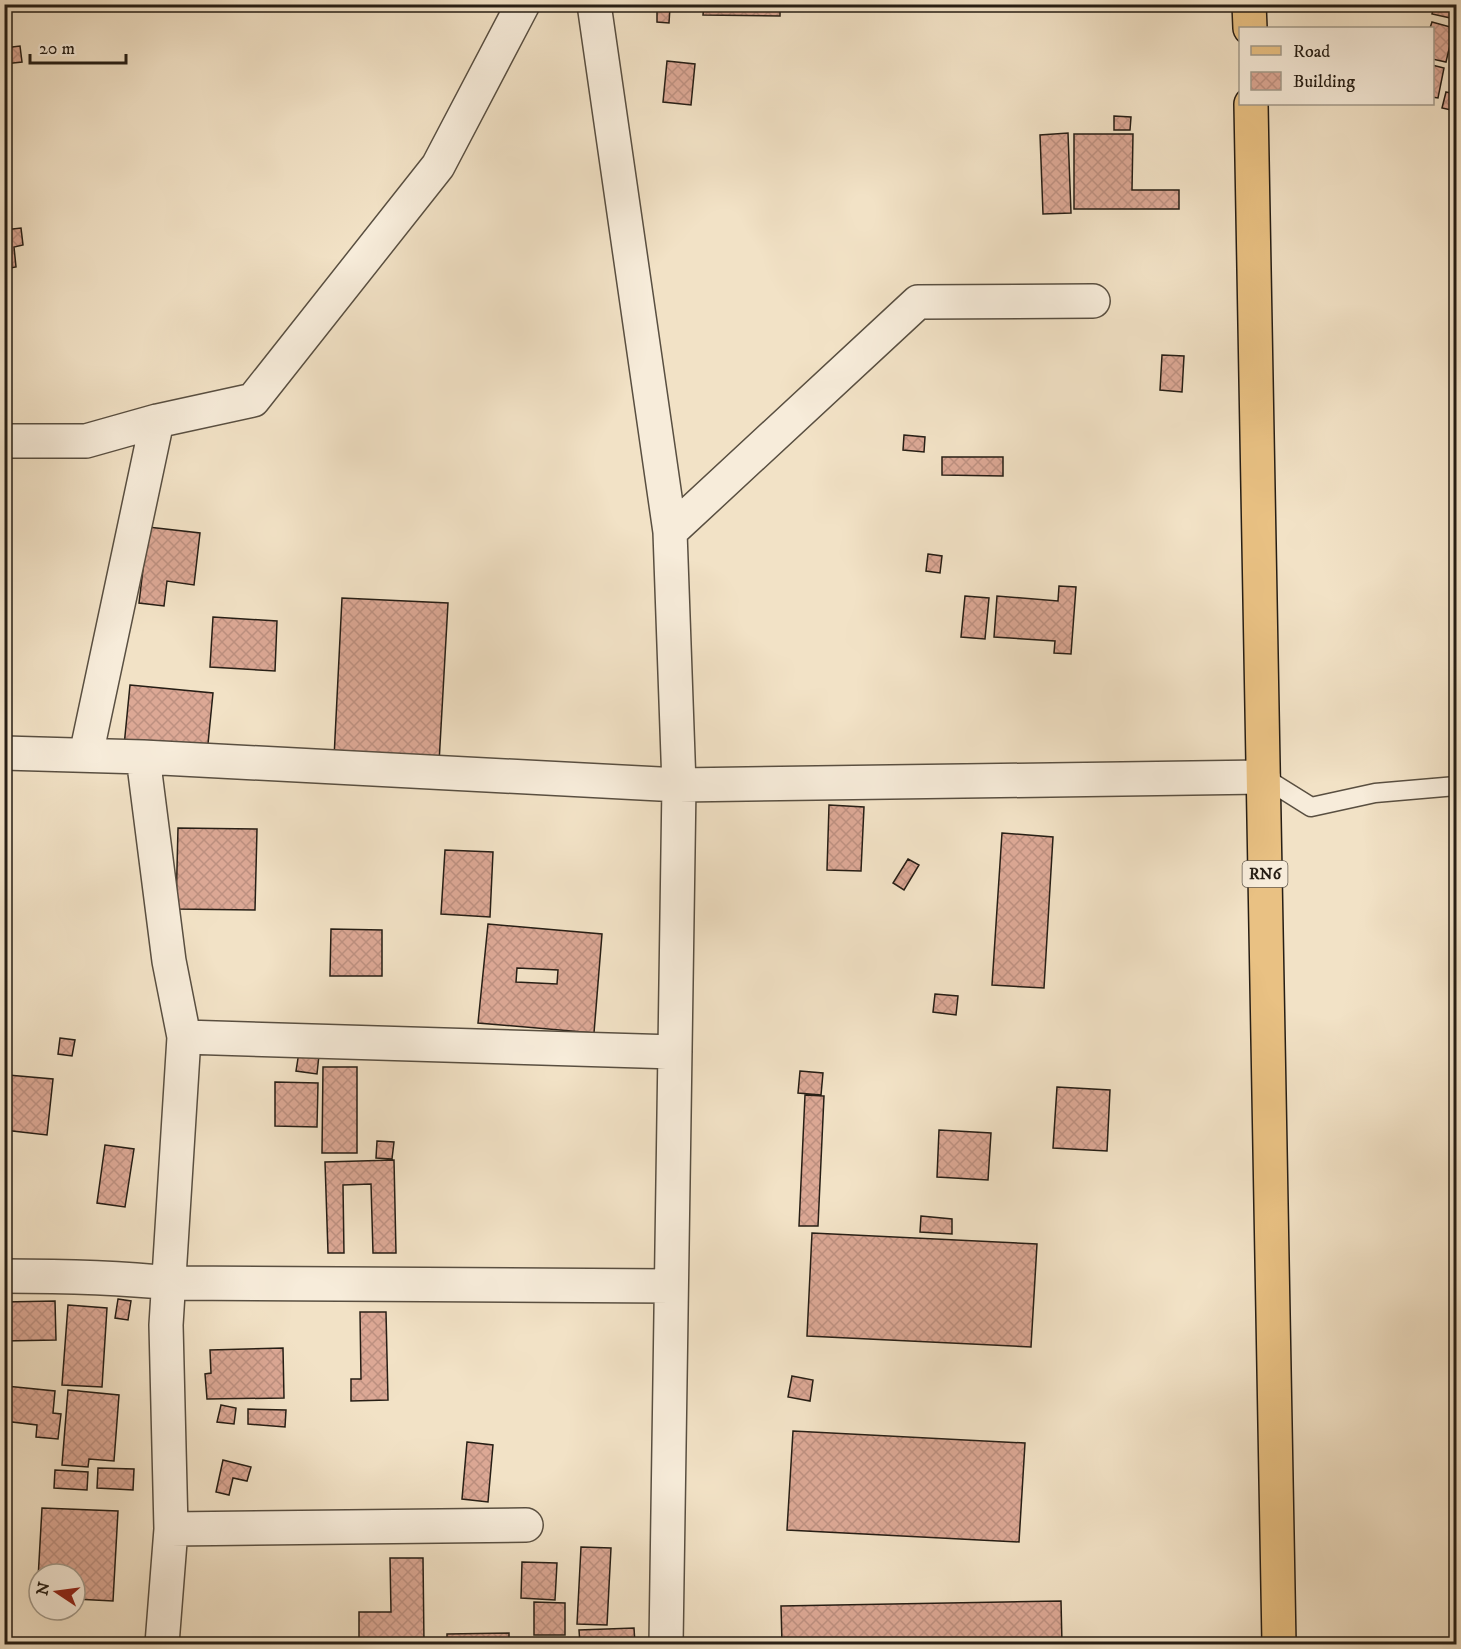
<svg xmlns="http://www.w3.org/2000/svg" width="1461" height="1649" viewBox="0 0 1461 1649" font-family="'IM FELL DW Pica',serif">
<defs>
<pattern id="building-cross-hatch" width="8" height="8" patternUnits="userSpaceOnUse" patternTransform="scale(1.5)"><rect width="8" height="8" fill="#dca895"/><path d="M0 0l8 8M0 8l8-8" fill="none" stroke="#bd9080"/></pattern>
</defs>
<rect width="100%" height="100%" fill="#f2e2c6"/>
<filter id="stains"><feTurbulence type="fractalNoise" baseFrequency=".00333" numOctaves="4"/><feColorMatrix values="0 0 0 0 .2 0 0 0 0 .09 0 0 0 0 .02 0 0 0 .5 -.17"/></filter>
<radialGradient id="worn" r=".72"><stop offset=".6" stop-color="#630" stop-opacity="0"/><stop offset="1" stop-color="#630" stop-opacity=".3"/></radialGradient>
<!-- building -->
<path fill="url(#building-cross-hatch)" stroke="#261e15" stroke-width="1.5" fill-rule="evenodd" d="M704,4H780V16L703,15Z
M1434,4H1456L1455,19L1432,14Z
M657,6L670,7L669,23L657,22Z
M1432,22L1454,28L1446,62L1432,59V28H1430Z
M20,46L22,62L4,64V48Z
M667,61L695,64L691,105L663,102Z
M1432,65L1444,68L1438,98L1432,97Z
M1446,92L1456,94V111L1442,108Z
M1114,116L1131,117L1130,130H1114Z
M1068,133L1071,213L1043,214L1040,135Z
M1074,134H1133L1132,190H1179V209H1074Z
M21,228L23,245L14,247L16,267L4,269V230Z
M1162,355L1184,356L1182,392L1160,390Z
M904,435L925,437L924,452L903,450Z
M942,457H1003V476L942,475Z
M148,527L200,533L194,585L167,581L164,606L139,603Z
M928,554L942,556L940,573L926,571Z
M1059,586L1076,587L1071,654L1054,653L1055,641L994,637L997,596L1058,601Z
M965,596L989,598L985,639L961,637Z
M342,598L448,603L439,763L334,758Z
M213,617L277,621L275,671L210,667Z
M130,685L213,693L207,754L124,746Z
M829,805L864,807L861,871L827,870Z
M178,828L257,829L255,910L176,909Z
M1002,833L1053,837L1044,988L992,985Z
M445,850L493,852L490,917L441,914Z
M908,859L919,865L904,890L893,883Z
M488,924L602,934L594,1033L478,1023ZM517,968L558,970L557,984L516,982Z
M331,929L382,930V976H330Z
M935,994L958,996L956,1015L933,1012Z
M60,1038L75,1040L72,1056L58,1054Z
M299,1052L319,1055L317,1074L296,1071Z
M323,1067H357V1153H322Z
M800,1071L823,1073L821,1095L798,1093Z
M8,1075L53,1079L47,1135L4,1130Z
M275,1082L318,1083L317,1127L275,1126Z
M1057,1087L1110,1090L1107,1151L1053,1148Z
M805,1095L824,1096L818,1226H799Z
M939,1130L991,1133L988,1180L937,1177Z
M377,1141L394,1142L392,1159L376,1158Z
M105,1145L134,1149L125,1207L97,1203Z
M394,1160L396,1253H373L371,1184L343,1185L344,1253H328L325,1162Z
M921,1216L952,1219V1234L920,1232Z
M812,1233L1037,1244L1031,1347L807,1336Z
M118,1299L131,1301L128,1320L115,1318Z
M55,1301L56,1340L4,1341V1302Z
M68,1305L107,1308L102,1387L62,1385Z
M360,1312H386L388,1400L351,1401V1379H361Z
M283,1348L284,1398L207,1399L205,1374L211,1373L210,1350Z
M792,1376L813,1380L810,1401L788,1397Z
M6,1386L55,1391L53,1413L61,1414L58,1439L36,1437L37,1425L4,1421Z
M68,1390L119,1395L114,1461L89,1459L88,1467L62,1465Z
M221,1405L236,1408L234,1424L217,1422Z
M248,1409L286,1410L285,1427L248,1424Z
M793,1431L1025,1443L1019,1542L787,1530Z
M467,1442L493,1445L488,1502L462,1499Z
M223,1460L251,1467L247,1481L233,1478L229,1495L216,1492Z
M98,1468L134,1469L133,1490L97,1488Z
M55,1470L88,1472L87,1490L54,1488Z
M42,1508L118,1511L113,1601L75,1599V1574H39V1597H37Z
M581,1547L611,1548L607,1625L577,1624Z
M390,1558H423L424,1643L359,1644V1612H391Z
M522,1562L557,1563L555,1600L521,1598Z
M1061,1601L1062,1644H782L781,1606Z
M534,1602L565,1603V1635H534Z
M634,1628L635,1644H580L579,1630Z
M509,1633V1644H447V1634Z
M4,1640L36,1641V1644H4Z"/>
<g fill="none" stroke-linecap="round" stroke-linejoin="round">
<!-- lane casing -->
<g stroke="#594f41" stroke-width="21">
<path id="lane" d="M1263,777L1311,807L1375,793L1456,786"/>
</g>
<!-- street casing -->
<g stroke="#594f41" stroke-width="36">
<path id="street" d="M594,4L670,532
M4,441H86L157,421L253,400L438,166L523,4
M4,753L143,757L679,785L1263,777
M86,755L157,421
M143,757L169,961L184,1037L166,1325L171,1529L162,1644
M184,1037L675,1052
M4,1276C60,1276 115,1277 170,1283L671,1286
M171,1529L526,1525
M666,1644L679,785L670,532L918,302L1093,301"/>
</g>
<!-- primary casing -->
<g stroke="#261e15" stroke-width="36">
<path id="primary" d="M1249,4L1250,28
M1251,104L1279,1644"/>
</g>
<!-- lane -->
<use href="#lane" stroke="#f7ecda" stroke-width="18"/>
<!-- street -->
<use href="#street" stroke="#f7ecda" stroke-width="33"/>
<!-- primary -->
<use href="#primary" stroke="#e9c183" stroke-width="33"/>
</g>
<g text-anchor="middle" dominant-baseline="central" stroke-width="5" stroke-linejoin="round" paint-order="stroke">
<!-- shield labels -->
<rect fill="#f7ecda" stroke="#655c50" stroke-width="1.5" x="1242.5" y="861" width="45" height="26" rx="4.5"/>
<g font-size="16" font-weight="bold" fill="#261e15">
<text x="1265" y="874">RN6</text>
</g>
</g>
<!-- margin -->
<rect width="1461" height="1649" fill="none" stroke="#f2e2c6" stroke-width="24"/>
<rect x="6" y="6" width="1449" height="1637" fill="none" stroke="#261e15" stroke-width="3"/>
<rect x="12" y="12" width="1437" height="1625" fill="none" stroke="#261e15" stroke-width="1.5"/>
<!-- legend -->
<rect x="1239" y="27" width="195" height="78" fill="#f7ecda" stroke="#a39a8b" stroke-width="1.5"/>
<rect x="1251" y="46" width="30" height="9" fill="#e9c183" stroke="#a39a8b" stroke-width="1.5"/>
<text x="1293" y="57" font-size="18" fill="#261e15">Road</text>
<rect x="1251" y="72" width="30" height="18" fill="url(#building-cross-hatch)" stroke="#a39a8b" stroke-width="1.5"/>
<text x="1293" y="87" font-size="18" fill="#261e15">Building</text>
<!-- north arrow -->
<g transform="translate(57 1592) rotate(283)"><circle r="28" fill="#f7ecda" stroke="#a39a8b" stroke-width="1.5"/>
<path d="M0-4.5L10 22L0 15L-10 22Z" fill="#8f2418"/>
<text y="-9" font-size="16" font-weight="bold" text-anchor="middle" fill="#261e15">N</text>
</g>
<!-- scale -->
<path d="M30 54v9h96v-9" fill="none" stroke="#261e15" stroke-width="3"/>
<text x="39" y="54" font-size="18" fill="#261e15" stroke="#f7ecda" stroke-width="4.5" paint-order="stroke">20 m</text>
<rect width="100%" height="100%" filter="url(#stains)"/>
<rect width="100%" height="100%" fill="url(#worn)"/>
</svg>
